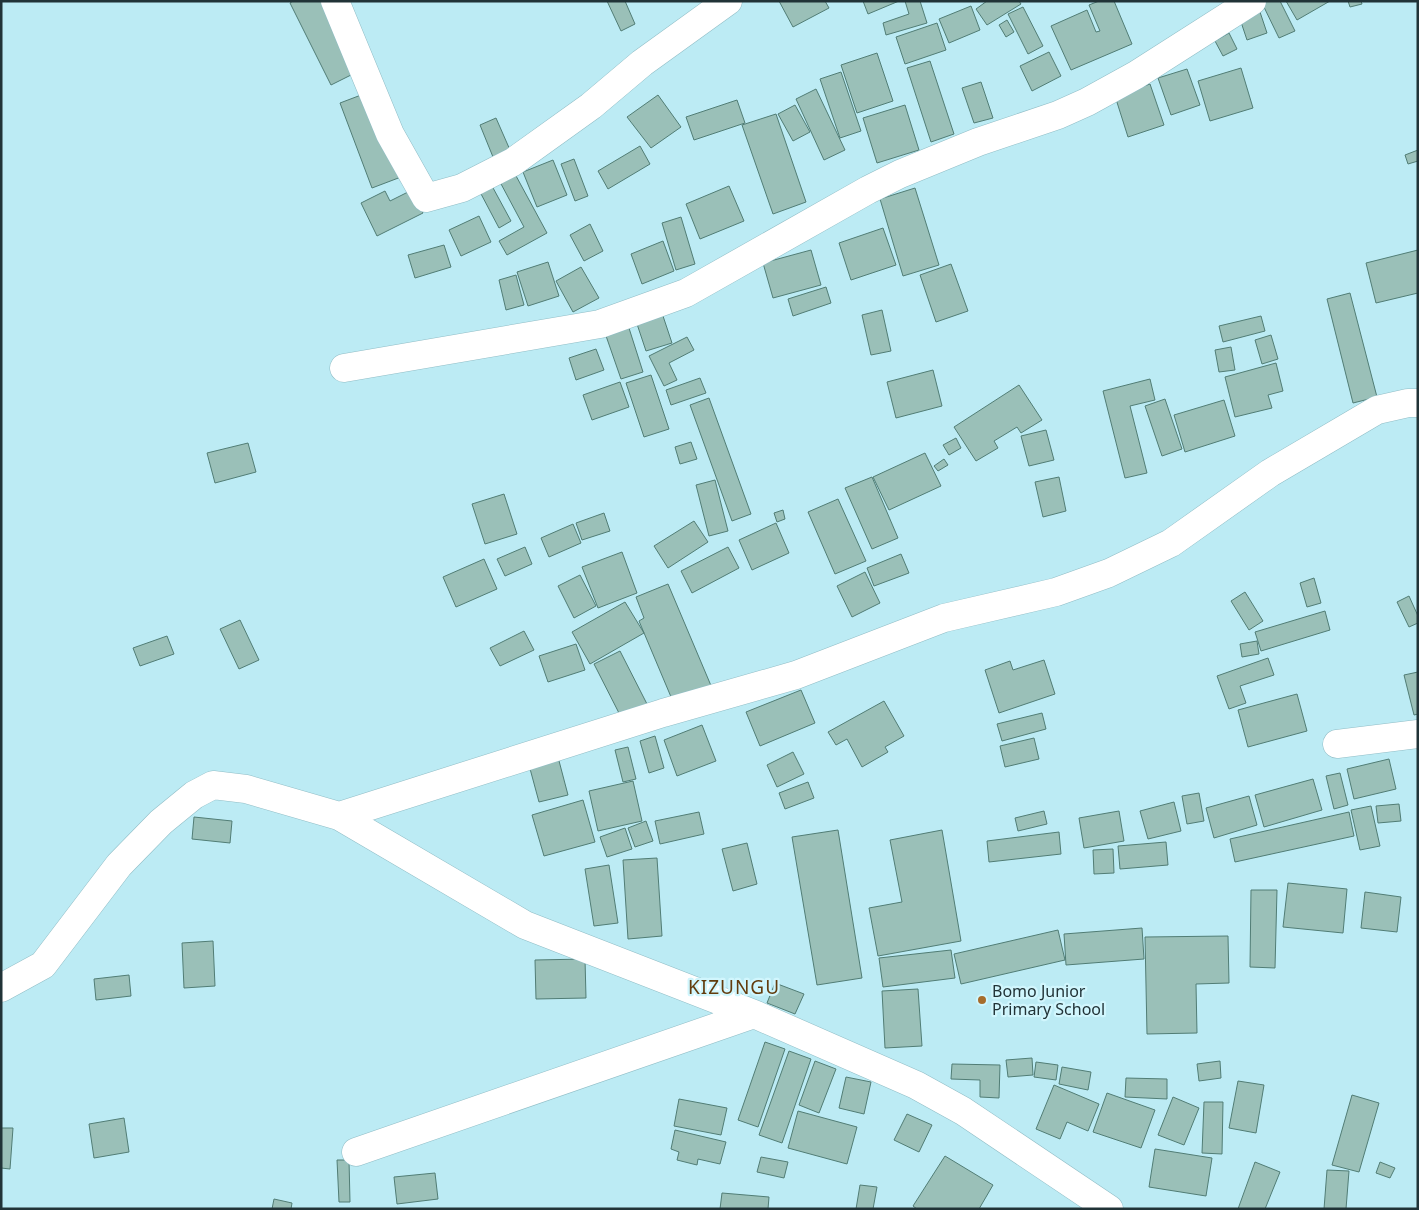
<svg xmlns="http://www.w3.org/2000/svg" width="1419" height="1210" viewBox="0 0 1419 1210" font-family="'Noto Sans',sans-serif">
<rect width="100%" height="100%" fill="#bcebf4"/>
<!-- building -->
<path fill="#9ac0b8" stroke="#517d75" d="M293,1H324L359,71L331,85L290,3Z
M607,1H625L635,24L621,31Z
M779,1H825L829,8L793,27Z
M863,1H899L868,14Z
M905,1H920L927,23L886,35L883,23L909,14Z
M1019,1L1021,4L987,25L976,9L987,1Z
M1099,1H1114L1132,44L1071,70L1051,26L1087,10L1096,32L1100,31L1089,5Z
M1261,1H1280L1295,31L1279,38Z
M1286,1H1330L1297,20Z
M1348,1H1361L1362,4L1350,7Z
M971,6L980,30L949,43L939,19Z
M1258,6L1267,33L1247,40L1238,13Z
M1023,7L1043,46L1028,54L1008,14Z
M1007,20L1014,32L1006,37L999,25Z
M937,23L946,50L905,64L896,37Z
M1229,33L1237,49L1223,56L1215,41Z
M1049,52L1061,76L1032,91L1020,66Z
M877,53L893,101L857,113L841,65Z
M930,61L954,134L931,142L907,68Z
M1241,68L1253,108L1210,121L1198,81Z
M1187,69L1200,105L1171,115L1158,78Z
M841,72L861,131L840,138L820,79Z
M981,82L993,118L974,123L962,88Z
M1150,84L1164,125L1128,137L1115,96Z
M816,89L845,150L824,160L796,99Z
M369,92L401,177L372,188L340,103Z
M658,95L681,127L651,148L627,117Z
M737,100L745,123L694,140L686,117Z
M795,105L810,132L793,141L778,114Z
M905,105L919,150L877,163L863,118Z
M776,114L806,202L773,214L742,125Z
M496,118L510,150L493,157L480,125Z
M640,146L650,164L608,189L598,171Z
M1418,150V161L1408,164L1405,155Z
M574,159L588,196L575,201L561,164Z
M553,160L567,195L537,207L523,172Z
M515,174L547,233L507,255L499,241L524,227L500,182Z
M492,186L511,221L499,228L480,192Z
M729,186L744,221L700,239L686,204Z
M915,188L939,265L903,276L880,199Z
M412,190L423,213L377,236L361,203L385,191L390,201Z
M479,216L491,242L461,256L449,230Z
M681,217L695,264L676,270L662,223Z
M590,224L603,251L584,261L570,235Z
M883,228L896,265L851,280L839,243Z
M663,241L674,271L642,284L631,254Z
M444,245L451,267L415,278L408,255Z
M811,250L821,285L773,298L763,263Z
M1418,250V293L1376,303L1366,263Z
M548,262L559,296L528,306L517,272Z
M951,264L968,311L936,322L920,275Z
M581,267L599,298L573,312L556,281Z
M516,275L524,305L506,310L499,280Z
M826,287L831,303L793,316L788,299Z
M1350,293L1377,397L1353,403L1327,299Z
M882,310L891,351L871,355L862,315Z
M662,313L672,343L646,351L636,321Z
M1261,316L1265,331L1223,342L1219,326Z
M628,325L643,372L621,379L605,333Z
M1271,335L1278,359L1262,364L1255,340Z
M687,337L694,350L669,363L677,380L664,386L649,356Z
M1231,347L1235,370L1219,372L1215,350Z
M596,349L604,370L576,380L569,358Z
M1276,363L1283,391L1268,395L1272,408L1235,417L1225,377Z
M933,370L942,406L896,418L887,382Z
M651,375L669,429L644,437L626,383Z
M700,378L706,393L671,405L666,390Z
M1150,379L1155,400L1130,406L1147,473L1125,478L1103,391Z
M620,382L629,407L592,420L583,395Z
M1019,385L1042,420L1021,433L1017,427L994,441L998,448L976,461L954,427Z
M709,398L751,514L732,521L690,405Z
M1165,399L1182,449L1162,456L1145,406Z
M1224,400L1235,436L1185,452L1174,415Z
M1046,430L1054,460L1029,466L1021,436Z
M956,438L961,448L949,455L943,445Z
M691,442L697,459L680,464L675,447Z
M248,443L256,472L215,483L207,453Z
M925,453L941,486L889,510L873,477Z
M944,459L948,465L938,471L934,466Z
M872,477L898,538L872,549L845,488Z
M1059,477L1066,511L1043,517L1035,482Z
M715,480L728,531L709,536L696,485Z
M504,494L517,534L485,544L472,504Z
M838,499L866,561L835,574L808,512Z
M783,510L785,519L777,522L774,513Z
M604,513L610,531L582,540L576,523Z
M694,521L708,542L668,568L654,546Z
M776,523L789,553L752,570L739,540Z
M573,524L581,543L549,557L541,538Z
M525,547L532,564L505,576L497,559Z
M728,547L739,568L692,593L681,571Z
M622,552L637,593L598,608L582,567Z
M901,554L909,573L874,586L867,568Z
M484,559L497,589L456,607L443,577Z
M865,572L880,603L852,617L837,586Z
M580,575L596,606L574,618L558,586Z
M1314,578L1321,603L1307,607L1300,583Z
M668,584L712,688L674,704L639,621L644,618L636,597Z
M1245,592L1263,621L1249,630L1231,601Z
M1409,596L1418,616V623L1409,627L1397,602Z
M625,602L644,633L590,664L572,632Z
M1325,611L1330,630L1261,651L1255,632Z
M240,620L259,660L239,669L220,629Z
M524,631L534,650L500,666L490,648Z
M167,636L174,654L140,666L133,648Z
M1257,641L1259,654L1242,657L1240,644Z
M576,644L585,670L548,682L539,656Z
M620,651L647,704L621,717L594,664Z
M1268,658L1274,675L1240,686L1246,703L1229,709L1217,676Z
M1044,660L1055,694L999,713L985,670L1010,661L1013,670Z
M1418,672V714L1414,715L1404,675Z
M801,690L815,723L760,746L746,712Z
M1297,694L1307,731L1248,747L1238,710Z
M884,701L904,736L885,747L888,752L862,767L847,739L836,745L828,732Z
M1042,713L1046,729L1002,741L997,724Z
M702,725L716,761L677,776L664,740Z
M655,736L664,768L649,773L640,741Z
M1034,738L1039,759L1005,767L1000,746Z
M628,747L636,779L623,782L615,750Z
M793,752L804,774L777,787L767,765Z
M558,757L568,795L539,802L529,765Z
M1389,759L1396,789L1354,799L1347,769Z
M1340,773L1348,805L1334,809L1326,776Z
M1313,779L1322,810L1264,827L1255,795Z
M633,781L642,821L598,831L589,791Z
M808,782L814,798L785,809L779,793Z
M1199,793L1204,821L1187,824L1182,796Z
M1249,796L1257,825L1214,838L1206,808Z
M583,800L595,842L544,856L532,815Z
M1174,802L1181,831L1148,839L1140,811Z
M1399,804L1401,821L1378,823L1376,806Z
M1371,806L1380,846L1360,850L1351,810Z
M1044,811L1047,824L1018,831L1015,818Z
M1119,811L1124,841L1084,848L1079,818Z
M699,812L704,834L660,844L655,821Z
M1349,812L1354,836L1235,862L1230,839Z
M194,817L232,821L230,843L192,839Z
M646,821L653,841L635,847L628,828Z
M625,828L632,849L607,857L600,837Z
M838,830L862,978L817,985L792,837Z
M942,830L961,941L878,956L869,908L902,902L890,840Z
M1059,832L1061,854L989,862L987,841Z
M1166,842L1168,865L1120,869L1118,846Z
M747,843L757,884L733,891L722,849Z
M1113,849L1114,873L1094,874L1093,850Z
M657,858L662,936L628,939L623,860Z
M609,865L618,923L594,926L585,869Z
M1288,883L1347,889L1343,933L1283,927Z
M1251,890H1277L1275,968L1250,967Z
M1365,892L1401,897L1397,932L1361,928Z
M1142,928L1144,959L1066,965L1064,934Z
M1058,930L1065,960L961,984L954,954Z
M1228,936L1229,983L1196,984L1197,1033L1147,1034L1145,937Z
M213,941L215,986L184,988L182,943Z
M951,950L955,978L883,987L879,958Z
M585,959L586,998L536,999L535,960Z
M129,975L131,996L96,1000L94,979Z
M775,983L804,994L795,1014L767,1003Z
M918,989L922,1046L885,1048L882,991Z
M765,1042L785,1049L758,1127L738,1120Z
M789,1051L811,1059L782,1143L759,1135Z
M1032,1058L1033,1075L1008,1077L1006,1060Z
M815,1061L836,1069L819,1113L799,1105Z
M1220,1061L1221,1078L1199,1081L1197,1064Z
M1036,1062L1058,1065L1056,1080L1034,1077Z
M952,1064L1000,1065L999,1098L980,1097V1080L951,1079Z
M1062,1067L1091,1072L1088,1090L1059,1084Z
M846,1077L871,1082L864,1114L839,1108Z
M1126,1078L1167,1079V1099L1125,1097Z
M1238,1081L1264,1085L1256,1133L1229,1128Z
M1054,1085L1099,1104L1088,1131L1067,1122L1060,1139L1036,1129Z
M1107,1093L1155,1110L1141,1148L1093,1132Z
M1352,1095L1379,1103L1359,1172L1332,1165Z
M1173,1097L1199,1108L1184,1145L1158,1135Z
M679,1099L727,1108L721,1135L674,1126Z
M1204,1102H1223L1222,1154L1202,1153Z
M798,1111L857,1127L847,1164L788,1148Z
M907,1114L932,1125L919,1152L894,1140Z
M124,1118L129,1152L94,1158L89,1124Z
M1,1128H13L10,1169L1,1168Z
M675,1130L726,1142L720,1164L698,1159L697,1165L677,1160L679,1152L671,1149Z
M1155,1149L1212,1158L1206,1196L1149,1187Z
M945,1156L993,1185L979,1209H917L913,1206Z
M761,1157L788,1162L784,1178L757,1172Z
M337,1160H349L350,1202H339Z
M1255,1162L1280,1172L1265,1209H1238Z
M1380,1162L1395,1168L1390,1178L1376,1173Z
M1327,1170L1349,1171L1346,1209H1324Z
M435,1173L438,1199L397,1204L394,1177Z
M860,1185L877,1187L873,1209H856Z
M722,1193L769,1197L768,1209H720Z
M274,1199L292,1203L291,1209H272Z"/>
<g fill="none" stroke-linecap="round" stroke-linejoin="round">
<!-- street casing -->
<g stroke="#90bdc6" stroke-width="29">
<path id="street" d="M335,1L390,134L426,198L462,188L513,162L591,106L642,63L728,1
M344,368L600,324L686,293L868,190L900,174L978,142L1058,115L1087,102L1136,75L1252,1
M1337,744L1418,734
M339,816L663,713L796,675L944,618L1056,592L1109,573L1171,543L1270,473L1377,410L1408,403H1418
M1,988L43,965L119,865L161,822L194,795L213,785L246,789L339,816L525,925L754,1014L916,1085L963,1111L1109,1209
M356,1152L754,1014"/>
</g>
<!-- street -->
<use href="#street" stroke="#fff" stroke-width="28"/>
</g>
<!-- markers -->
<circle fill="#a66c2b" stroke="#d1f6fd" stroke-width="2" cx="982" cy="1000" r="5"/>
<g text-anchor="middle" dominant-baseline="central" stroke-width="4.5" stroke-linejoin="round" paint-order="stroke">
<!-- poi labels -->
<g font-size="16" fill="#213337" stroke="#d1f6fd" text-anchor="start">
<text x="992" y="991">Bomo Junior<tspan x="992" dy="18">Primary School</tspan></text>
</g>
<!-- quarter labels -->
<g font-size="19" letter-spacing="1" fill="#633c0d" stroke="#d1f6fd">
<text x="734" y="987">KIZUNGU</text>
</g>
</g>
<!-- border -->
<rect width="1419" height="1210" fill="none" stroke="#213337" stroke-width="5"/>
</svg>
